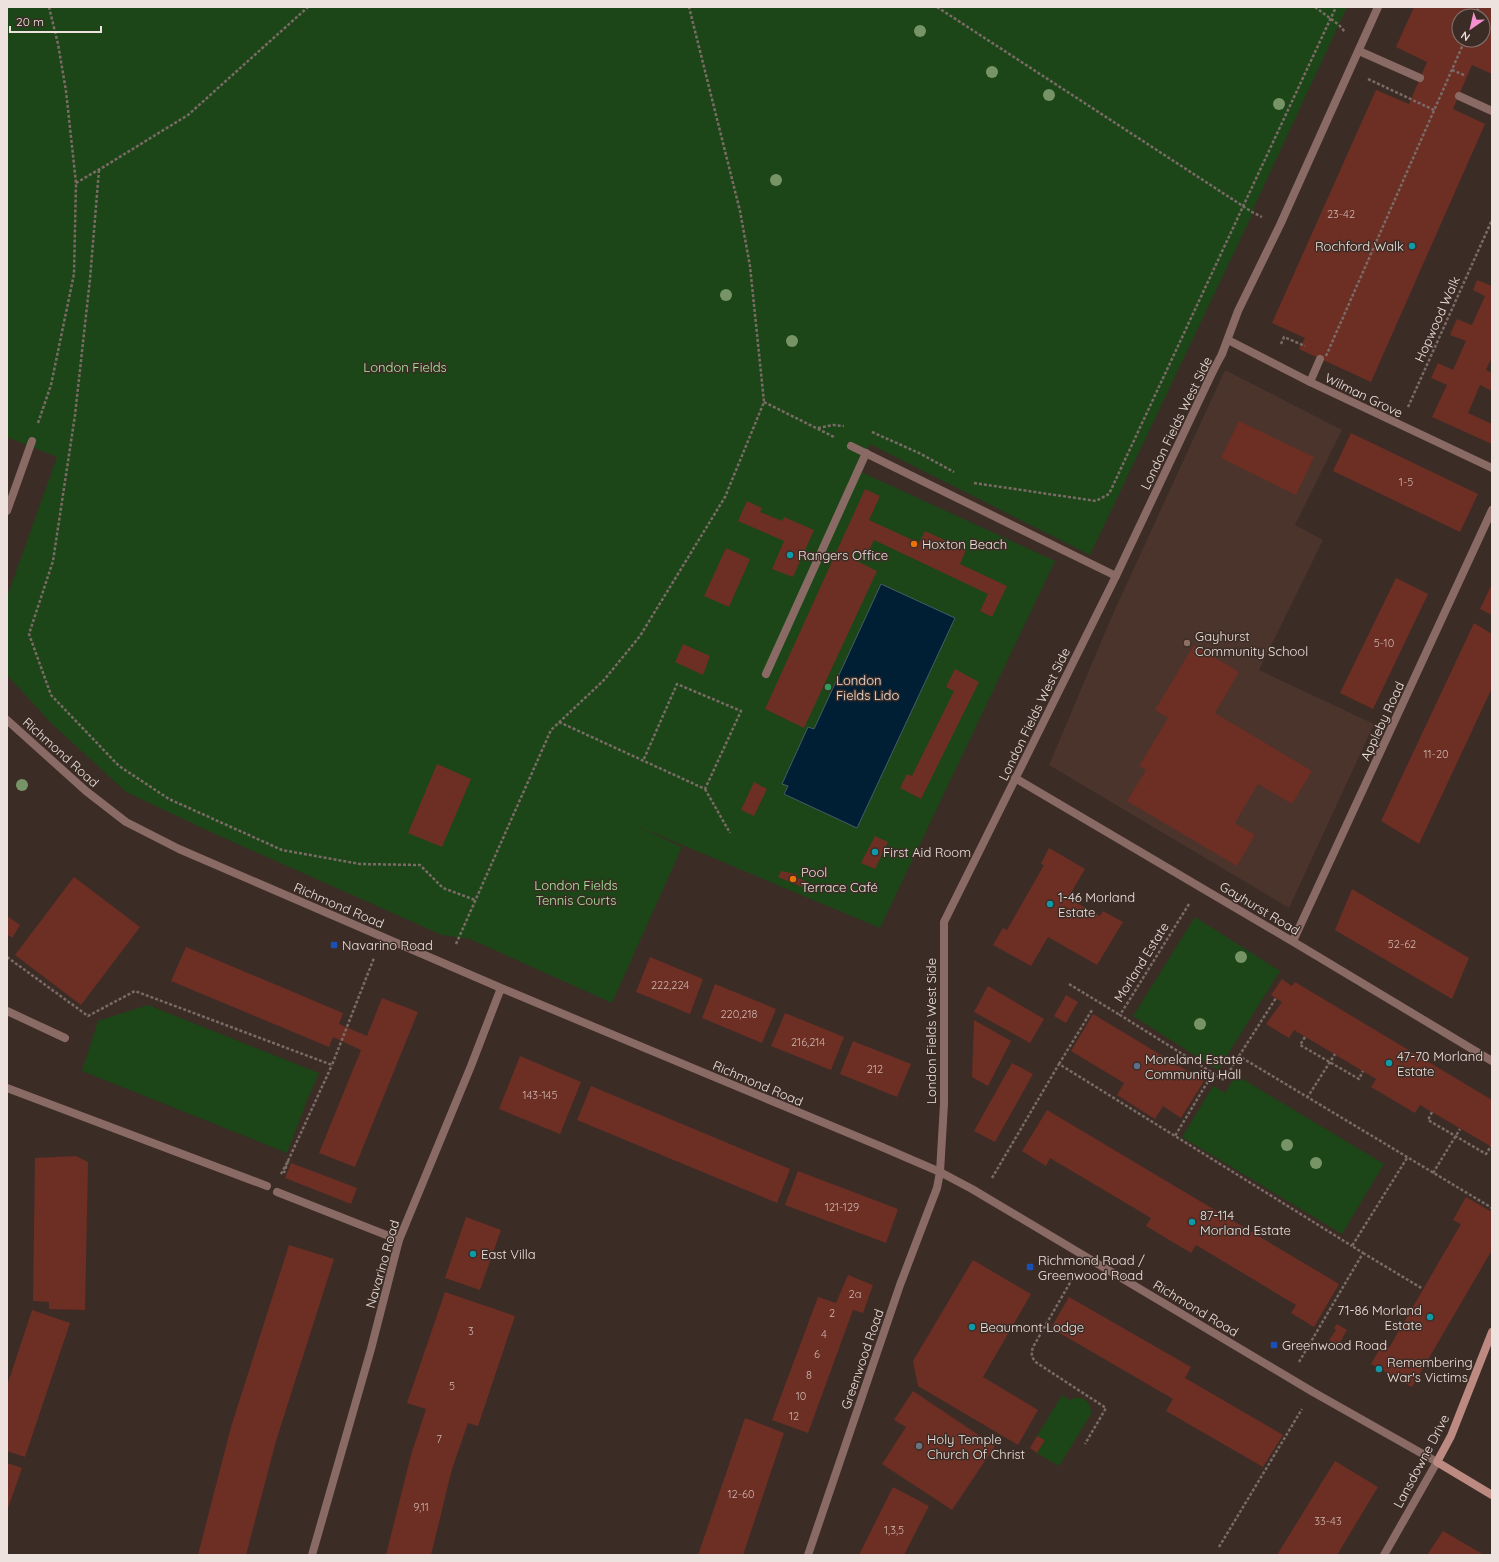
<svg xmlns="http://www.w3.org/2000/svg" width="1499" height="1562" viewBox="0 0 1499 1562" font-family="Quicksand,sans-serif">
<rect width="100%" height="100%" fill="#3c2c26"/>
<!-- built -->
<path fill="#4a342c" d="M1225,370L1342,430L1295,525L1323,540L1259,670L1374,724L1289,908L1049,765L1112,616Z"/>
<!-- green -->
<path fill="#1c4617" d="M7,7H1347L1255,205L1250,219L1090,555L870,444L848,495L859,471L1055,561L880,928L630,823L682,847L612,1003L470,939L442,935L213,833L126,792L50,722L7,675V597L57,457L7,437Z
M1195,917L1280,971L1218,1070L1133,1016Z
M148,1005L319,1073L308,1098L287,1153L82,1071L98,1021Z
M1236,1075L1384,1164L1342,1234L1182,1137L1213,1086L1225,1093Z
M1062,1395L1070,1400C1082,1394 1091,1401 1091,1414L1059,1466L1037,1453L1045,1440L1037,1436Z"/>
<!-- water -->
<path fill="#001f35" stroke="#475a68" d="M881,584L955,618L857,828L784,794L788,786L782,784L808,727L814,729Z"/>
<!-- building -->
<path fill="#6d2e24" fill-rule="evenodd" d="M1414,7H1492V74L1472,65L1453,109L1485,124L1371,382L1299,349L1305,338L1272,323L1376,90L1409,104L1427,62L1396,47ZM1459,16H1483V40H1459Z
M1477,280L1492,286V357L1486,370L1492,373V391L1480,385L1468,413L1492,424V444L1432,417L1447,385L1431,378L1438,363L1453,370L1466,341L1450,335L1457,319L1472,325L1485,296L1473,290Z
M1239,421L1314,457L1296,495L1221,458Z
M1351,433L1478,494L1460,532L1333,471Z
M865,489L880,496L869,520L919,543L925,531L966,550L960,564L1007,586L992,617L980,611L988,594L874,540L867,554L855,549L851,558L877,571L804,728L765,709Z
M747,501L762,508L760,512L782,521L784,517L814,530L793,577L772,569L784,541L738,521Z
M726,548L750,559L729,607L704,596Z
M1396,578L1428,594L1373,709L1340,693Z
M1492,584V615L1480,609Z
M1474,623L1492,634V688L1419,844L1381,821Z
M683,644L710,656L703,675L675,662Z
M1194,645L1239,672L1215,713L1312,771L1292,804L1258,784L1235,823L1255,835L1237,866L1127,801L1146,770L1139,766L1168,718L1155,710Z
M955,669L979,682L921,799L900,788L907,774L912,776L954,691L946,687Z
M437,764L471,779L442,847L408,833Z
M754,782L767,789L754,816L741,810Z
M875,836L888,842L875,869L861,863Z
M1049,848L1085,869L1068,898L1100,916L1103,911L1123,922L1097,965L1048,937L1031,966L993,945L1003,928L1007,930L1044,865L1041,864Z
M781,871L796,874L798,878L805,881L802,887L778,877Z
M74,877L140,927L81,1005L15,955Z
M1352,889L1469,958L1452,999L1335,930Z
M7,916L20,925L12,938L7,934Z
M186,947L343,1013L339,1024L367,1036L382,998L418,1012L355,1167L319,1153L361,1050L333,1037L329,1047L171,981Z
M650,957L703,979L690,1014L636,992Z
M1282,979L1292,986L1295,982L1492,1100V1147L1420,1105L1415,1113L1371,1087L1376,1079L1294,1030L1289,1038L1266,1024L1282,1002L1271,995Z
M715,984L776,1009L762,1043L702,1018Z
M988,986L1044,1019L1030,1043L974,1012Z
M1066,995L1078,1002L1066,1023L1054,1016Z
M785,1013L844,1037L831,1070L771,1046Z
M1093,1014L1204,1081L1181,1118L1163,1106L1155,1119L1117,1095L1124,1083L1071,1051Z
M974,1020L1011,1041L988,1086L972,1077Z
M853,1041L911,1064L897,1097L840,1074Z
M520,1056L581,1082L560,1134L499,1109Z
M1012,1063L1033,1074L995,1142L974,1131Z
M591,1086L790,1169L777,1203L577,1120Z
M1047,1110L1339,1284L1314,1327L1291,1313L1296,1305L1196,1245L1191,1253L1146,1226L1151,1218L1050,1158L1046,1166L1022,1151Z
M76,1156L88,1162L85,1310L49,1309V1302L33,1301L35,1158Z
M291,1163L357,1188L351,1204L285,1178Z
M798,1171L898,1209L886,1243L785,1205Z
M1466,1197L1490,1211L1492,1208V1250L1412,1387L1371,1364L1382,1345L1389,1348L1461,1224L1453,1220Z
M466,1217L501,1230L480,1290L445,1278Z
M289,1245L334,1259L276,1441L246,1555H198L231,1427Z
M973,1260L1031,1294L983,1377L1038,1410L1018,1445L918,1386L913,1361Z
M848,1275L873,1285L863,1313L853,1310L808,1433L772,1420L818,1297L836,1303Z
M445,1292L515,1316L478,1426L468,1423L452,1469L431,1555H386L411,1455L426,1409L407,1403Z
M1069,1297L1191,1367L1185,1378L1283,1435L1263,1467L1166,1411L1173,1399L1051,1328Z
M32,1310L70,1323L25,1457L7,1451V1386Z
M1337,1324L1347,1330L1338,1346L1329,1340L1336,1330L1334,1328Z
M913,1391L995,1446L952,1510L882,1464L906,1427L894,1420Z
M745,1418L784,1433L743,1555H698Z
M1037,1436L1045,1440L1037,1453L1030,1448Z
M1335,1461L1378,1487L1337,1555H1277Z
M7,1463L22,1468L7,1511Z
M893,1487L929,1506L904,1555H859Z
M1443,1531L1484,1555H1427Z"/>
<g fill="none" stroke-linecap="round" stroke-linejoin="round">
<!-- path -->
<path stroke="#7a6b66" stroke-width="2.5" stroke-dasharray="3 2" stroke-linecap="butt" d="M937,7L1252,212L1262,217
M1315,7L1339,25L1345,32
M1475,16L1479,7
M1452,70L1464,75
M1368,79L1434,110
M99,170L90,279L75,415L53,561L29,634L51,695L119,766L169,799L282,850L360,864L420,865L443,888L475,900
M76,183L105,166L188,115L308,7
M1281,344L1284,337L1305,346
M764,402L834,437
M1408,407L1492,220
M38,423L51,385L74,274L76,183L66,91L58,44L49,7
M818,428L833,425L844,426
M872,432L919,453L954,472
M974,483L1096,501L1109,494L1336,7
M559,722L705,789L741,711L677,684L643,761
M705,789L730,833
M1189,904L1120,1015L1224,1080L1239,1056L1492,1208
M456,944L551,730L604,680L640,636L725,497L764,402L750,266L740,211L689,7
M7,957L88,1016L135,991L332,1065L374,958
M1069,984L1120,1015
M1305,1037L1300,1045L1359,1079L1363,1071
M1239,1056L1276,998
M1059,1064L1092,1010
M1213,1073L1175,1136L1352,1246
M1307,1098L1335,1054
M1432,1112L1428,1120L1486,1154L1491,1146
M288,1161L332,1065
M1433,1173L1460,1129
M281,1174L288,1161L284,1173
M992,1178L1059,1064L1175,1136
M1363,1253L1423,1289
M1075,1274L1033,1347C1031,1353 1031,1358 1037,1363L1106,1408L1085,1444
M1299,1362L1363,1253L1352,1246L1407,1158
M1219,1547L1302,1409"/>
<!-- lane -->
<path stroke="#8a6a64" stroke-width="8" d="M1359,51L1420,78
M1459,96L1492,111
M1213,371L1222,354
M1310,382L1320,359
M851,446L1116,576
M766,674L866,453
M7,1011L65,1038
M7,1088L267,1186
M882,1147L940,1172
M277,1192L399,1240"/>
<!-- street -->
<path stroke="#8a6a64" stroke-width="8" d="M1228,340L1310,382L1492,468
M1222,354L1238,311L1280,225L1378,7
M7,511L32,441
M7,720L86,791L126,822L179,849L501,988L882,1147
M1015,778L1302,947L1492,1061
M1293,941L1492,510
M940,1172L972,1189L1313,1392L1437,1462L1384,1555
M312,1555L371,1349L399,1240L471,1066L501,988
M808,1555L900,1285L937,1188L940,1172L944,1104V922L1116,576L1213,371"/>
<!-- secondary -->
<path stroke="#bd8a81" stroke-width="8" d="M1492,1332L1451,1436L1437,1462L1492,1495"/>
<!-- path-bridge -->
<path stroke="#7a6b66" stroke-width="2.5" stroke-dasharray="3 2" stroke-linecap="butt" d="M1326,356L1465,40"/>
</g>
<!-- trees -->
<g fill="#779467">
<circle cx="920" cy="31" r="6"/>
<circle cx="992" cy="72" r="6"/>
<circle cx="1049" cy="95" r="6"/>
<circle cx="1279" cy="104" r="6"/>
<circle cx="776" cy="180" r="6"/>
<circle cx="726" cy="295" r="6"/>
<circle cx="792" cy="341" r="6"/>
<circle cx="22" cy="785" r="6"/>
<circle cx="1241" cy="957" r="6"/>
<circle cx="1200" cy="1024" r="6"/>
<circle cx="1287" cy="1145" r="6"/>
<circle cx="1316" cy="1163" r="6"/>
</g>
<!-- markers -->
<g fill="#0f9aa8" stroke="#3c2c26" stroke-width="1.5">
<circle cx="1412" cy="246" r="4"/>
<circle cx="790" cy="555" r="4"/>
<circle cx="875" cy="852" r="4"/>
<circle cx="1050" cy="904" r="4"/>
<circle cx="1389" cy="1063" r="4"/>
<circle cx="1192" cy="1222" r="4"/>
<circle cx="473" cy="1254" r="4"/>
<circle cx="1430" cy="1317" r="4"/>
<circle cx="972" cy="1327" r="4"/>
<circle cx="1379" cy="1369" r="4"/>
</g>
<g fill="#e8710a" stroke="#3c2c26" stroke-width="1.5">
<circle cx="914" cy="544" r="4"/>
<circle cx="793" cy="879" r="4"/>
</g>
<circle fill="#8d6e63" stroke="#3c2c26" stroke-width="1.5" cx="1187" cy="643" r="4"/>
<circle fill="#2e9e5b" stroke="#3c2c26" stroke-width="1.5" cx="828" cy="687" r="4"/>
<g fill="#1a4fb4" stroke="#3c2c26" stroke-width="1.5">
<rect x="330" y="941" width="8" height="8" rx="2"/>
<rect x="1026" y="1263" width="8" height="8" rx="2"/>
<rect x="1270" y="1341" width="8" height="8" rx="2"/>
</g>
<circle fill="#5c6f8a" stroke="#3c2c26" stroke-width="1.5" cx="1137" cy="1066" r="4"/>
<circle fill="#6b7280" stroke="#3c2c26" stroke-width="1.5" cx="919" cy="1446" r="4"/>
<g text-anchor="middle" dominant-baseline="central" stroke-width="3" stroke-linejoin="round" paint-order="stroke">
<!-- number labels -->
<g font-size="11" fill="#cdb5b0">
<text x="1341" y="214">23-42</text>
<text x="1406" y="482">1-5</text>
<text x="1384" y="643">5-10</text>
<text x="1436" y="754">11-20</text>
<text x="1402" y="944">52-62</text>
<text x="670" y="985">222,224</text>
<text x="739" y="1014">220,218</text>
<text x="808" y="1042">216,214</text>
<text x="875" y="1069">212</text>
<text x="540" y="1095">143-145</text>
<text x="842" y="1207">121-129</text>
<text x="855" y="1294">2a</text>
<text x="832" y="1313">2</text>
<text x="471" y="1331">3</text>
<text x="824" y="1334">4</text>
<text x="817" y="1354">6</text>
<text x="809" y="1375">8</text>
<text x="452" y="1386">5</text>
<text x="801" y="1396">10</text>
<text x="794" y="1416">12</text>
<text x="439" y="1439">7</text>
<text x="741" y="1494">12-60</text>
<text x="421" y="1507">9,11</text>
<text x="1328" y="1521">33-43</text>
<text x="894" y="1530">1,3,5</text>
</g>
<!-- poi labels -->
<g font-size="13" fill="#ede2de" stroke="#3c2c26" text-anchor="start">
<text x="1404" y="246" text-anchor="end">Rochford Walk</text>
<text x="922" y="544">Hoxton Beach</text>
<text x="798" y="555">Rangers Office</text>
<text x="1195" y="636">Gayhurst<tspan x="1195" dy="15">Community School</tspan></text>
<text x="836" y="680">London<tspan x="836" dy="15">Fields Lido</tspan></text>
<text x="883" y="852">First Aid Room</text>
<text x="801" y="872">Pool<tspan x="801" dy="15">Terrace Café</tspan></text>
<text x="1058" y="897">1-46 Morland<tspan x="1058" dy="15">Estate</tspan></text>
<text x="342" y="945">Navarino Road</text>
<text x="1397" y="1056">47-70 Morland<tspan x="1397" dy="15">Estate</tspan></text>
<text x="1145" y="1059">Moreland Estate<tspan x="1145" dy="15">Community Hall</tspan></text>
<text x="1200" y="1215">87-114<tspan x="1200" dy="15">Morland Estate</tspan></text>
<text x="481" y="1254">East Villa</text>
<text x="1038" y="1260">Richmond Road /<tspan x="1038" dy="15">Greenwood Road</tspan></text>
<text x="1422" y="1310" text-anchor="end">71-86 Morland<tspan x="1422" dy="15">Estate</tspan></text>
<text x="980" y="1327">Beaumont Lodge</text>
<text x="1282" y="1345">Greenwood Road</text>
<text x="1387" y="1362">Remembering<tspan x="1387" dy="15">War's Victims</tspan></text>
<text x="927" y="1439">Holy Temple<tspan x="927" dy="15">Church Of Christ</tspan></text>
</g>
<!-- street labels -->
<g font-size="13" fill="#ede2de" stroke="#3c2c26">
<text transform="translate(1437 319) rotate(-66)">Hopwood Walk</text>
<text transform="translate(1364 395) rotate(26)">Wilman Grove</text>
<text transform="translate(1176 423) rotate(-64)">London Fields West Side</text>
<text transform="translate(1034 714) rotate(-64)">London Fields West Side</text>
<text transform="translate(1382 721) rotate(-65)">Appleby Road</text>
<text transform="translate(61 752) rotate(42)">Richmond Road</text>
<text transform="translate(339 905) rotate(23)">Richmond Road</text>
<text transform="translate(1260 908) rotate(31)">Gayhurst Road</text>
<text transform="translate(1141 962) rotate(-58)">Morland Estate</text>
<text transform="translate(931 1031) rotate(-90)">London Fields West Side</text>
<text transform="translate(758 1083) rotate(23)">Richmond Road</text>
<text transform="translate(382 1264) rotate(-74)">Navarino Road</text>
<text transform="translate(1196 1308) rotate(31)">Richmond Road</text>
<text transform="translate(862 1359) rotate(-71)">Greenwood Road</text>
<text transform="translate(1421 1461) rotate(-62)">Lansdowne Drive</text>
</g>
<!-- park labels -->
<g font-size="13" fill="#a7e99d" stroke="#3c2c26">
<text x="405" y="367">London Fields</text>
<text x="576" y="885">London Fields<tspan x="576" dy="15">Tennis Courts</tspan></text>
</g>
</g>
<!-- border -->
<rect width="1499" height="1562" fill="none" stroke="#ede2de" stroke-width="16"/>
<!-- north arrow -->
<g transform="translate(1471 28) rotate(214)"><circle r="19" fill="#3c2c26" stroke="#837570"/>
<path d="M0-3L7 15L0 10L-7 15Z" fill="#f790cf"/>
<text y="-6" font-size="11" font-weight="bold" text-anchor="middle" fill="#ede2de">N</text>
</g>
<!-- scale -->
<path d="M10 26v6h91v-6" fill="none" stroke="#ede2de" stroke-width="2"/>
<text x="16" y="26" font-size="12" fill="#ede2de" stroke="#3c2c26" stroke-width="3" paint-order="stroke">20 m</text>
</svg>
